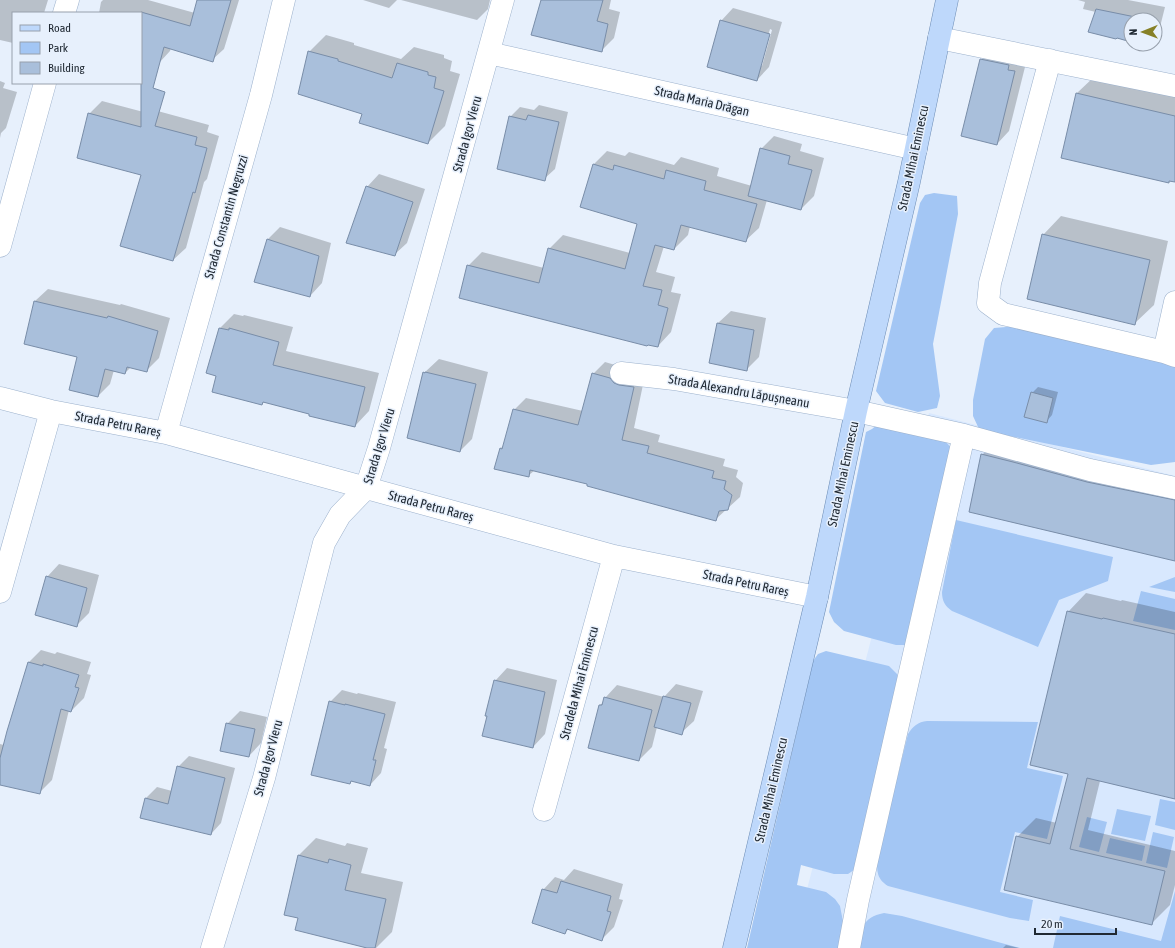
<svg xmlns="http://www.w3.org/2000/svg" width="1175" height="948" viewBox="0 0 1175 948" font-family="'Asap Condensed',sans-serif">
<rect width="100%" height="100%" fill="#e7f0fc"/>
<!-- built -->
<path fill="#d8e8fe" d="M929,413L1175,476V948H792Z"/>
<!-- green -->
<path fill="#a3c6f4" d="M934,193L957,196L958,214L933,344L940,396L937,408L918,412L885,403L876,391L920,203L925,195Z
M1021,326L1173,365L1175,366V462L1151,465L985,431L979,429L973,416V400L985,339L994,328L1006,327Z
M878,424L946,442L952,449L907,645H896L844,631L834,622L829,612L866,432L872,429Z
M956,520L1113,557L1108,581L1059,600L1038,647L952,611C945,606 942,601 942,592Z
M1175,577V592L1149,587Z
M1141,591L1175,599V630L1133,621Z
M826,651L889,666L897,674L900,682L857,868L848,874H834L801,865L797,885L826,892L835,899L840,906L845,932L841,948H747L813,661L818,654Z
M927,721L1038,722L1027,768L1063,776L1047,839L1015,832L1000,892L1033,900L1029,921L1010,918L888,886C877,879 877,872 877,860L908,734C913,726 918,722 927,721Z
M1160,799L1175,802V830L1155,825Z
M1117,809L1151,816L1145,841L1111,834Z
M1087,817L1107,822L1099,852L1079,847Z
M1153,832L1174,837L1167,868L1146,863Z
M1110,838L1145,846L1142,861L1106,853Z
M1175,891V948H1053L1060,916L1161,941Z
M884,913L902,916L1020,948H857C863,928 861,918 884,913Z"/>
<!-- shadow -->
<path fill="#0003" fill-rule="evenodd" d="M0,0H48L44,13H13V43L0,40Z
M103,0H148L195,13L198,0H239L224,49L212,60L171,48L170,51L159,63L141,58V13H99L101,2Z
M363,0H397L389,8Z
M401,0H490L488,9L477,20Z
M542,0H611L609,9L620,12L614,38L601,51Z
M1078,0H1128L1165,7L1159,31L1155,35V20H1131V41L1096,12L1083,9L1085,2Z
M733,8L782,22L769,67L757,80L721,21ZM770,29L772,30L762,66H760Z
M326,35L354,43V45L401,59L414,47L444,55V58L452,61L450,71L460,74L445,126L428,143L363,114L309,52Z
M994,47L1027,59L1009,131L997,144L981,60Z
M1095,76L1175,95V181L1170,180L1169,182L1077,93Z
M0,81L5,83L3,88L17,92L6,128L1,133L0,138Z
M102,101L151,114L154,110L209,125L207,132L219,136L207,179L204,182L186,248L173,260L143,174L89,114Z
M539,105L568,112L555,169L544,179L510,117L520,107L534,110Z
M774,136L802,144L800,151L824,158L814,196L801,209L767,200L759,228L745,241L690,226L688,235L674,249L664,246L656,272L675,277L671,292L681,294L671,332L658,346L468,266L482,252L544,268L549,249L563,235L630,253L638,223L594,164L607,151L625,156L629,152L674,165L681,157L719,168L717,176L752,186L761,149Z
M379,174L425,189L407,243L394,255L367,187Z
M1061,216L1168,241L1154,305L1135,323L1043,235Z
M280,227L331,243L322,283L310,296L256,281L268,239Z
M48,289L120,305L121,304L170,318L159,358L146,371L131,367L125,373L114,370L110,384L98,396L78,356L35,301Z
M731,311L766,318L759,357L746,370L710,362L718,323Z
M234,314L243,316L244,315L293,327L286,351L379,373L369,411L355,426L264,402L262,404L218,376L220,328Z
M439,359L488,372L472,439L460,451L424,373Z
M605,362L622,367L645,375L634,428L660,435L658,442L725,459L723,466L738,470L736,477L743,483L740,497L716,519L589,483L535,470L528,476L501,448L504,445L514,410L526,398L583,411L593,374Z
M1038,387L1058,392L1052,415L1046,422L1032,393Z
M1001,436L1106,464L1175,479V560L982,455Z
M59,564L99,575L89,613L76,626L47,577Z
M1086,593L1121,601L1122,600L1175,612V798L1100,781L1088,830L1175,851V885L1170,905L1152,923L1017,837L1036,818L1057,823L1069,773L1068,612Z
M41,650L55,654L57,652L91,662L87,674L91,675L84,698L71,711L69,710L52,780L39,793L0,784V744L4,745L29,662Z
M507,668L557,680L545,734L533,747L488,716L495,681Z
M676,684L703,691L694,721L681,733L657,727L652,747L639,760L600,705L604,702L605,698L617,685L664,697Z
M342,690L357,694L358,693L396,702L384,748L387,749L381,773L370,785L352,780L350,783L330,702Z
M240,711L267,717L261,743L249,756L227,724Z
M189,756L235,768L221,823L211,834L142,817L146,798L157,787L172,791L178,767Z
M316,838L345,846L347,843L368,848L361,873L403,882L392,932L376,948H371L299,918V855Z
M574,869L623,884L619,899L623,900L614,927L602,939L569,929L565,932L543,890L555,877L564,880Z
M1006,945L1019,948H1003Z"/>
<!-- building -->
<path fill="#a9bfdb" stroke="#798da8" d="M197,0H231L213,62L164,47L153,88L165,92L155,126L197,137L195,145L207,148L195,193L193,192L173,261L120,246L141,175L77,158L88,113L141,127V12L190,26Z
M541,0H603L597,21L608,24L602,52L531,35Z
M1096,9L1150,20H1131V42L1117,38L1116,39L1088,32Z
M720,20L770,34L757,81L707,67Z
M308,51L338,59V61L392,78L397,63L428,72V75L436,77L434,88L444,91L428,144L359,123L362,114L298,94Z
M980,59L1009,65L1008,70L1015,71L997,145L961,136Z
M1076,93L1175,116V182L1169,181V183L1061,158Z
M528,115L559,122L545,181L497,169L509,116L526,120Z
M760,148L790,156L788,164L812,170L801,210L748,196Z
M593,164L613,170L614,165L664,179L666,170L706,181L704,190L757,204L746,242L681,225L674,250L655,245L643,286L662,290L658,305L668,308L658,347L648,345L647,346L459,298L467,265L539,283L548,248L625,269L637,224L580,207Z
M366,186L413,202L395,256L346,243Z
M1042,234L1150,260L1135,325L1027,299Z
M267,239L319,256L310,297L254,282Z
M34,301L107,318L108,316L158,331L147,372L127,367L125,374L105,369L98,397L69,390L77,357L24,344Z
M717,323L754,330L747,371L709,363Z
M219,328L229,330V328L279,342L273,365L365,387L355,427L309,416V414L263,402L262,405L212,392L216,376L206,373Z
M423,372L425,373V372L476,384L460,452L407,438Z
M592,373L610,378L614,383L619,385L634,387L622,440L649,446L647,453L714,471L712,478L726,481L724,489L732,495L728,510L719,511L716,521L587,486V484L530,470L529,477L494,469L500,448L502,449L513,409L578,425Z
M1031,392L1053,398L1047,423L1024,417Z
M981,454L1013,462L1087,482L1175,500V561L969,512Z
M46,576L87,588L77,627L35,615Z
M1067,611L1102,619L1103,618L1175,634V799L1087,778L1070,849L1165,871L1152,925L1004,890L1016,836L1050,844L1068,774L1030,765Z
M28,662L43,666V664L79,675L75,687L79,688L71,712L61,709L40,794L0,785V758L7,731Z
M494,680L545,692L533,748L482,736L487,716H485Z
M663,696L691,703L682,735L654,727Z
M604,697L652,710L639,761L588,748L599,705H602Z
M329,701L345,705V704L385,714L373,760H376L370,786L351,781L350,784L311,775Z
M226,723L255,729L249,757L220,751Z
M177,766L225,778L211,835L140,818L145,798L168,804Z
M298,855L328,863L329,859L351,865L345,890L386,899L375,948H367L295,930L298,918L284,915Z
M561,881L611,896L607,911L611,912L602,941L567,929L565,934L532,923L542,889L557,893Z"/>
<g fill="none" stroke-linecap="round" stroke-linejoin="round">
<!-- minor casing -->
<g stroke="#9cb1cc" stroke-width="23">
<path id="minor" d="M64,13L68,0
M939,38L1175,86
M489,53L916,149
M1050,60L990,283L988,303L1003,314L1164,352L1175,356
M0,246L45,83
M1164,352L1175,302
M621,373L674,379L856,411L964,435L1090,470L1175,488
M0,398L51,411L166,433L614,556L817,597
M166,433L261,95L284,0
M0,592L51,411
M544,810L614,556
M212,948L264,778L324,543L340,515L366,488L379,448L503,0
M849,948L858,900L964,435"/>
</g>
<!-- major casing -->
<g stroke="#6a8ab3" stroke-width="23">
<path id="major" d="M734,948L817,597L856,411L909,182L947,0"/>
</g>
<!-- minor -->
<use href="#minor" stroke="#fff" stroke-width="22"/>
<!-- major -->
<use href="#major" stroke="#bed8fb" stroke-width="22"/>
</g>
<g text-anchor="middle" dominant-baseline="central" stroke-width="3" stroke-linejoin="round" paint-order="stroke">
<!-- street labels -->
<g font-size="13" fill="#202933" stroke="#e7f0fc">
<text transform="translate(702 101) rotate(13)">Strada Maria Drăgan</text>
<text transform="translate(467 134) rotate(-75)">Strada Igor Vieru</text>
<text transform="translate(913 158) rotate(-78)">Strada Mihai Eminescu</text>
<text transform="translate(226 217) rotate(-74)">Strada Constantin Negruzzi</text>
<text transform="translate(739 391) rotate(10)">Strada Alexandru Lăpușneanu</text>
<text transform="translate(118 424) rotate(11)">Strada Petru Rareș</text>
<text transform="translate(379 446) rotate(-73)">Strada Igor Vieru</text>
<text transform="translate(843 474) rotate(-78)">Strada Mihai Eminescu</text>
<text transform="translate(431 506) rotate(15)">Strada Petru Rareș</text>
<text transform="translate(746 583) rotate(12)">Strada Petru Rareș</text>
<text transform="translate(579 683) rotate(-75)">Stradela Mihai Eminescu</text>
<text transform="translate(268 758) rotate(-75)">Strada Igor Vieru</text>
<text transform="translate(771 790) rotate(-77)">Strada Mihai Eminescu</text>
</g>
</g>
<!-- legend -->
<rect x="12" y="12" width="130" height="72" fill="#e7f0fc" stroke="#97a0ac"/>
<rect x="20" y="25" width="20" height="6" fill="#bed8fb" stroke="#97a0ac"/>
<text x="48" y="32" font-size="12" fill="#202933">Road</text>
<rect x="20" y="42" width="20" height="12" fill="#a3c6f4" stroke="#97a0ac"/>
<text x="48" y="52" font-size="12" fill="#202933">Park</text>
<rect x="20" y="62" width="20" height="12" fill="#a9bfdb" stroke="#97a0ac"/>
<text x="48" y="72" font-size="12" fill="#202933">Building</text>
<!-- north arrow -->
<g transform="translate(1143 32) rotate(269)"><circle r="19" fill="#e7f0fc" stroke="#97a0ac"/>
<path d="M0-3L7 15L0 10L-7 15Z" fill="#868027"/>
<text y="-6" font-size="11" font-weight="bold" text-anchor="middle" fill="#202933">N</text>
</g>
<!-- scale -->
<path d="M1035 928v6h81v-6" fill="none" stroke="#202933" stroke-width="2"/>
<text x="1041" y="928" font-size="12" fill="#202933" stroke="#e7f0fc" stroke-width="3" paint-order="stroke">20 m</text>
</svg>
